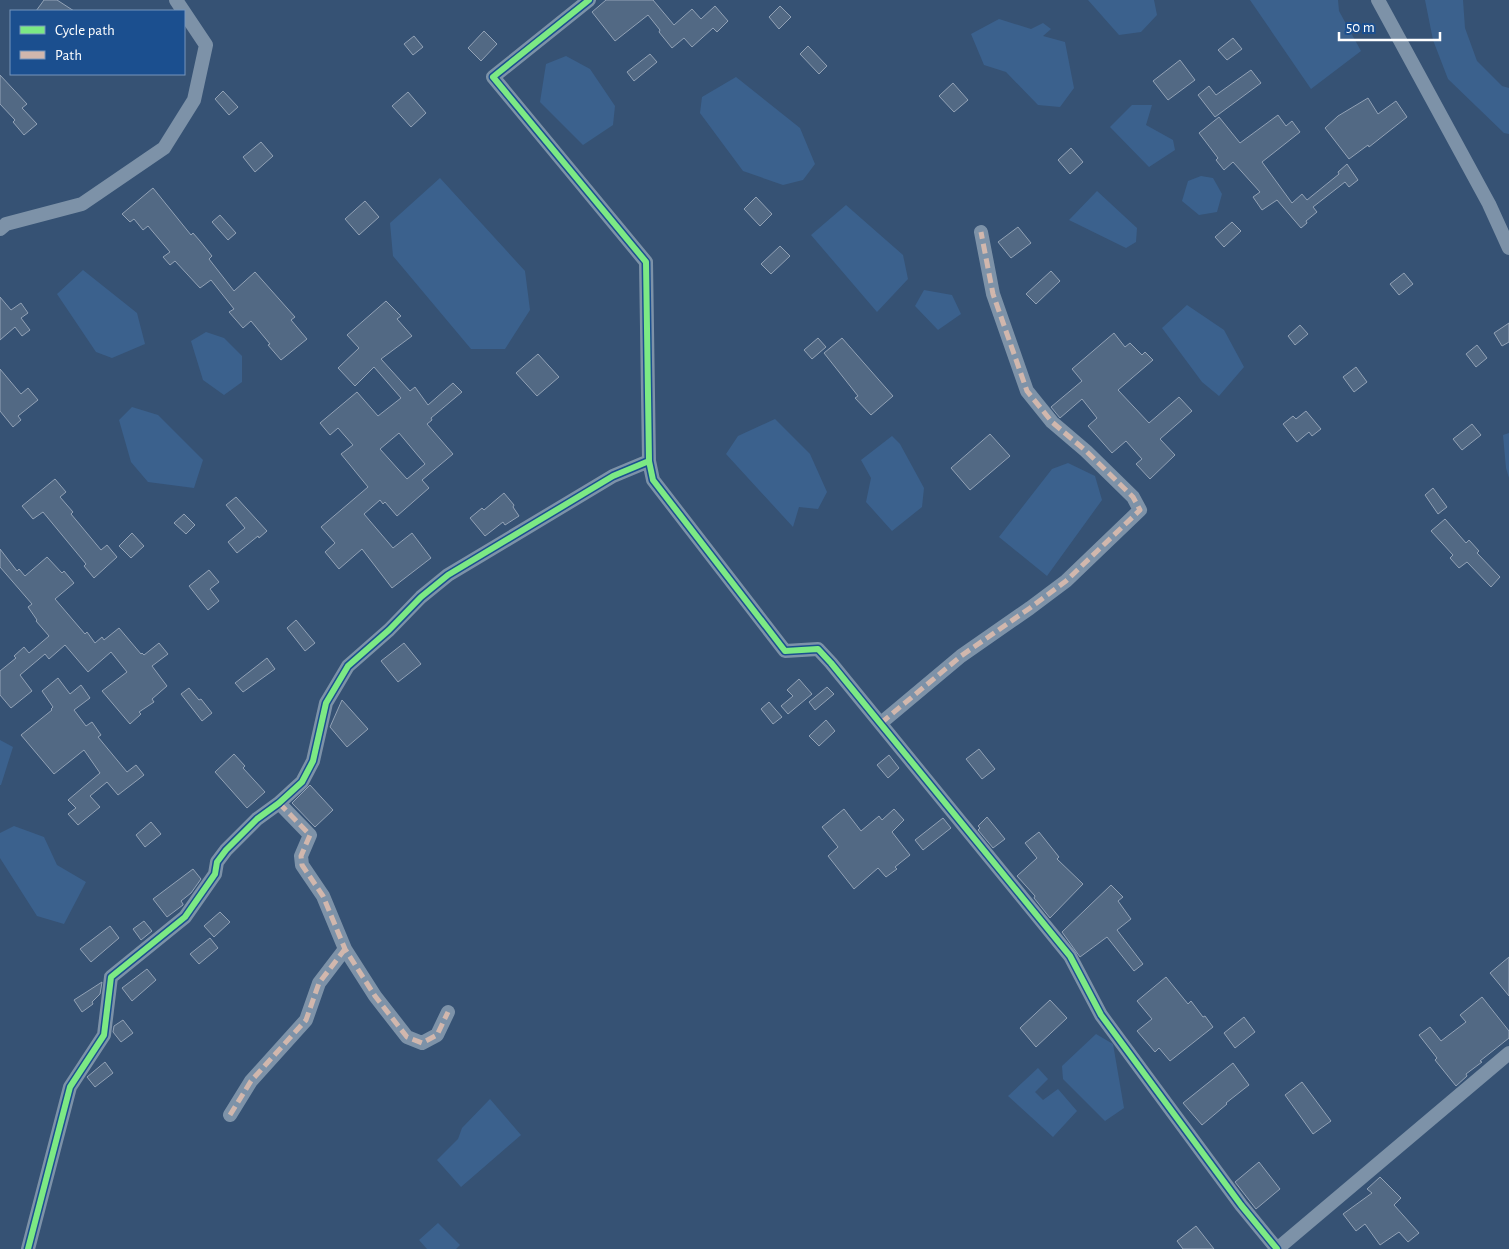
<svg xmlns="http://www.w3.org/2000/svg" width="1509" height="1249" viewBox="0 0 1509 1249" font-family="'Alegreya Sans',sans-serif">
<rect width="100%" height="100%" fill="#365274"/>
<!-- water -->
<path fill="#3b618d" d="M1088,0H1154L1157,15L1141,32L1119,35Z
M1250,0H1338L1339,11L1361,51L1311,89Z
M1425,0H1463L1465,28L1477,61L1502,86L1509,88V134L1504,133L1448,79L1433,40Z
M999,19L1031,29L1043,23L1051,29L1043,36L1065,42L1074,88L1060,107L1038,105L1006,72L984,65L971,34Z
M566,56L590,69L615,106L613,125L583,145L540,102L546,64Z
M736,77L800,128L815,164L803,180L783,185L743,171L700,113L702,97Z
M1132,105H1152L1146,125L1173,140L1175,150L1149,167L1110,127Z
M1201,176L1213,178L1222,194L1217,212L1199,215L1182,201L1188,181Z
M440,178L525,271L530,310L505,349H471L393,256L390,223Z
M1097,191L1137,228L1136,242L1126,248L1069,220Z
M846,205L903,255L908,279L877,312L811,235Z
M83,270L137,313L145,344L112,358L96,352L57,294Z
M924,290L952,295L961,314L938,330L915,306Z
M1187,305L1224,330L1244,367L1219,396L1202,382L1162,328Z
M206,332L224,338L242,356V382L224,395L203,380L191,341Z
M132,407L158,415L203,460L194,488L148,482L131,462L119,420Z
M775,419L810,454L827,492L818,509L799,507L793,527L726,454L738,436Z
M1509,433V478L1506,468L1503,435Z
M892,436L900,444L924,488L922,507L892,531L866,502L871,478L861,460Z
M1068,463L1095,476L1102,500L1047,576L999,537L1052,469Z
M0,740L13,747L1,785H0Z
M14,826L44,837L57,865L86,882L64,924L37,916L0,858V833Z
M1096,1034L1113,1044L1124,1108L1105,1121L1063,1079L1062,1066Z
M1038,1068L1048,1079L1035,1092L1043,1100L1058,1089L1077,1111L1053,1137L1008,1096Z
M490,1099L521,1135L461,1187L437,1160L458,1139L462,1128Z
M438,1223L460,1245L456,1249H427L419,1240Z"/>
<!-- building -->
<path fill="#526984" stroke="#92a2b6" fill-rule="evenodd" d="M44,0H57L74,11H36Z
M606,0H653L674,25L692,9L701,19L715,6L728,21L717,32L713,28L692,47L684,38L672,48L659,32L660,30L648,15L615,41L592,12Z
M780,6L791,17L779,29L769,17Z
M484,31L497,44L481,61L468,48Z
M414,36L423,47L413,55L404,44Z
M1233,38L1242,49L1227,60L1218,50Z
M808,46L827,66L819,74L800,54Z
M650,54L657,62L634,81L627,72Z
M1180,60L1195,80L1168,100L1153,81Z
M1251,70L1261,83L1215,117L1198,95L1209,86L1216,95Z
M0,75L27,104L22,108L37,124L24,135L13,122L15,120L0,104Z
M953,83L968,100L954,112L939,96Z
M223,91L238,107L229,115L215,99Z
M408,92L426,113L411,127L392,106Z
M1368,98L1378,114L1396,101L1407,117L1369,147L1368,145L1349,159L1325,128L1338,116Z
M1278,115L1286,126L1292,121L1300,132L1262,162L1292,203L1302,194L1307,200L1339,174L1338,172L1347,164L1358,180L1349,187L1345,182L1313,207L1317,212L1306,221L1307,223L1301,228L1277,200L1262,210L1253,197L1260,192L1233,162L1224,170L1216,160L1218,158L1199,133L1219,117L1240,143Z
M261,142L273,156L255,172L243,157Z
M1071,148L1083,162L1070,174L1058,160Z
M153,188L191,235L193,233L200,241L212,256L209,259L234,291L255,272L295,317L291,320L307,339L281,360L268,345L270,344L251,321L243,328L229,312L234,309L211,280L200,288L175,261L170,265L163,257L170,252L148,226L143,230L134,219L130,222L122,214Z
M756,197L772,214L760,226L744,209Z
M365,201L379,217L359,235L345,219Z
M220,215L236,233L228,240L212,222Z
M1232,222L1241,231L1224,247L1215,237Z
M1018,227L1031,243L1011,258L998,242Z
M780,246L790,256L771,274L761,264Z
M1051,271L1060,281L1036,304L1026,294Z
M1404,273L1413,284L1399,295L1390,284Z
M0,297L11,310L21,303L28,313L21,318L30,330L22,336L15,327L0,340Z
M386,301L401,316L397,319L412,336L381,359L410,391L415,387L428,405L453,383L462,392L431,418L432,420L427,424L453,454L422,480L429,488L397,516L385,502L383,504L380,500L364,514L393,548L412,533L431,558L392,588L362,549L339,569L325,552L335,543L321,527L368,487L341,454L353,445L338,428L330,435L320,423L357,392L378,416L401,398L374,367L355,386L338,368L359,348L347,335ZM399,433L425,464L407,479L380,449Z
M1509,323V342L1502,346L1494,333Z
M1300,325L1308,334L1295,345L1288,336Z
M1114,333L1125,347L1130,343L1142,355L1145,352L1153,360L1118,390L1149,423L1179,397L1192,411L1160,439L1175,455L1150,479L1136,464L1142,459L1126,441L1112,453L1088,426L1097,418L1082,399L1060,418L1051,407L1082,381L1072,369Z
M818,338L826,347L812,359L804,350Z
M842,338L893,396L871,415L855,398L858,396L824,353Z
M1477,345L1487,358L1476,367L1466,354Z
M538,354L559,377L537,396L516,373Z
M1356,367L1367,382L1354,392L1343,377Z
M0,369L21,394L28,388L38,400L18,416L21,420L13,427L0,411Z
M1306,411L1321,429L1312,436L1309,432L1297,442L1283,424L1293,416L1296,419Z
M1472,424L1481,435L1462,450L1453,439Z
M990,434L1010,456L970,490L951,468Z
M55,479L66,492L60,497L73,512L71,514L101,550L107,545L117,557L94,578L84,566L86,564L43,512L33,519L22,506Z
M1433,488L1447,507L1438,514L1425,495Z
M504,493L514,505L513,507L519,516L505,525L503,522L485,536L470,518L482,508L484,510Z
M236,497L267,531L259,538L258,536L237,553L228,542L245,528L226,505Z
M184,514L195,525L186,534L174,523Z
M1445,519L1466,543L1469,540L1479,551L1477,553L1500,577L1491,587L1467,562L1459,568L1450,558L1453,555L1431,531Z
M132,533L144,546L131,558L119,546Z
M0,549L17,571L19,569L25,576L47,557L62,573L64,571L74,583L55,599L85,634L87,632L95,643L102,637L104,640L119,628L141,654L142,653L144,655L159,643L168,654L152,666L167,686L152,699L154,702L139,712L141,714L130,724L102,691L127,672L111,652L88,672L65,645L49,659L45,654L20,675L32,691L11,708L0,695V671L16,658L14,656L24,647L29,653L49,636L36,621L37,620L28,607L32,604L0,567Z
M209,570L219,582L210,589L219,601L208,610L189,586Z
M296,620L315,643L305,651L287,628Z
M404,643L421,664L398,682L381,661Z
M267,658L275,669L243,692L235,683Z
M58,678L70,694L81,685L90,698L74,710L86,726L92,722L101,735L98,737L127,772L136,765L144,775L118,795L107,782L90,796L100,807L78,825L68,814L76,808L68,800L100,773L84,750L54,774L21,735L52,710L51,709L53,707L42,691Z
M799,679L812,694L788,714L781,706L793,696L787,690Z
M827,687L834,694L815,710L809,702Z
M189,688L199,700L201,699L212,713L202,721L181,694Z
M342,700L368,729L347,747L330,727Z
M769,702L782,717L773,724L761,709Z
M826,720L835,731L819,746L809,736Z
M979,749L995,769L982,779L966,759Z
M234,754L245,766L243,768L265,792L247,808L215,772Z
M889,755L899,768L888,778L877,765Z
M310,785L333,810L315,827L292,803Z
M844,809L861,831L879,816L882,820L894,809L904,820L892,832L910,855L895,867L897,869L886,877L878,868L854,889L828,856L838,847L822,827Z
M987,817L1005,839L993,848L978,830L980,828L978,826Z
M943,818L951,828L923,850L915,840Z
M151,822L161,834L145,847L136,835Z
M1039,832L1059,857L1057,859L1083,884L1050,918L1034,898L1035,896L1017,876L1037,858L1025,843Z
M193,869L201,879L191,893L181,901L183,904V905L167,917L153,899Z
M1111,885L1123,897L1118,901L1131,919L1117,930L1143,964L1134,971L1107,937L1080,957L1062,932Z
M220,912L230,922L214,937L204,926Z
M144,921L152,931L141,940L133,929Z
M110,926L119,938L91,962L80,949Z
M210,938L218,948L199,964L190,954Z
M1509,957V996L1490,973Z
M147,969L156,980L132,1001L122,988Z
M1166,977L1188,1004L1191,1001L1203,1017L1205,1016L1213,1027L1170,1061L1159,1048L1155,1052L1137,1031L1152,1019L1137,1001Z
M102,982L100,994L92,1002L93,1004L82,1012L74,1000Z
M1482,997L1509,1031V1038L1480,1061L1482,1062L1466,1074L1467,1076L1456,1086L1435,1060L1437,1058L1419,1035L1430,1027L1441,1041L1466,1022L1460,1015Z
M1050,1000L1067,1018L1036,1047L1020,1028Z
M1244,1017L1255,1032L1235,1048L1224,1033Z
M123,1020L133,1033L121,1042L113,1032L114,1026Z
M105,1062L113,1073L95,1087L87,1077Z
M1233,1063L1249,1085L1226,1103L1227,1104L1202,1125L1183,1103Z
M1302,1082L1331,1121L1313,1134L1285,1095Z
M1259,1162L1280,1189L1256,1209L1235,1182Z
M1380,1177L1401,1198L1394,1205L1419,1233L1408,1242L1399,1232L1380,1245L1365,1224L1356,1231L1343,1214L1372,1193L1367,1189Z
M1196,1226L1214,1249H1183L1177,1241Z"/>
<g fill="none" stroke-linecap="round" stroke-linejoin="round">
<!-- street -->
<path stroke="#7d92a8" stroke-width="14" d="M589,0L493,77L646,262L649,461L653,480L785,651L818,649L831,663L1070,956L1101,1015L1241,1205L1277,1249
M1378,0L1489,204L1509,248
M0,229L6,224L82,204L164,148L194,100L206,45L176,0
M881,723L961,656L1030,608L1066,581L1140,510L1133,497L1086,451L1052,422L1027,391L993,294L981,232
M279,803L310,835L301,856L302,865L323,896L345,949L375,996L407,1037L422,1043L437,1035L448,1012
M230,1115L251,1081L306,1020L319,983L345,949
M28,1249L70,1087L104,1035L111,977L185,917L215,874L217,862L226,850L257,819L279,803L302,782L313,761L326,703L348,666L389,630L421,597L448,575L613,476L649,461
M1277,1249L1509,1053"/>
<!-- quiet -->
<path stroke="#d1b7ad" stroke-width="5" stroke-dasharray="10 5" stroke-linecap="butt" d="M881,723L961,656L1030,608L1066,581L1140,510L1133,497L1086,451L1052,422L1027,391L993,294L981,232
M279,803L310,835L301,856L302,865L323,896L345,949L375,996L407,1037L422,1043L437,1035L448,1012
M230,1115L251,1081L306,1020L319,983L345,949"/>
<!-- cycleway casing -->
<g stroke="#1b4f8f" stroke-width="9">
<path id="cycleway" d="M589,0L493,77L646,262L649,461L653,480L785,651L818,649L831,663L1070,956L1101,1015L1241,1205L1277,1249
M28,1249L70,1087L104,1035L111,977L185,917L215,874L217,862L226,850L257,819L279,803L302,782L313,761L326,703L348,666L389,630L421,597L448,575L613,476L649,461"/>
</g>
<!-- cycleway -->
<use href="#cycleway" stroke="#7ce984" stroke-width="6"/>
</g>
<!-- legend -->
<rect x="10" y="10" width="175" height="65" fill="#1b4f8f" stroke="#7695bc"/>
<rect x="20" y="26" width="25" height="8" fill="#7ce984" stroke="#7695bc"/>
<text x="55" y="35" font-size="15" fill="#ffffff">Cycle path</text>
<rect x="20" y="51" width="25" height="8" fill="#d1b7ad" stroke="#7695bc"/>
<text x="55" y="60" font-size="15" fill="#ffffff">Path</text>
<!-- scale -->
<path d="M1339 32v8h101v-8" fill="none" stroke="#ffffff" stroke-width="2.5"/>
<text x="1346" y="32" font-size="15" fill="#ffffff" stroke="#1b4f8f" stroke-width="4" paint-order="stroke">50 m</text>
</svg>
